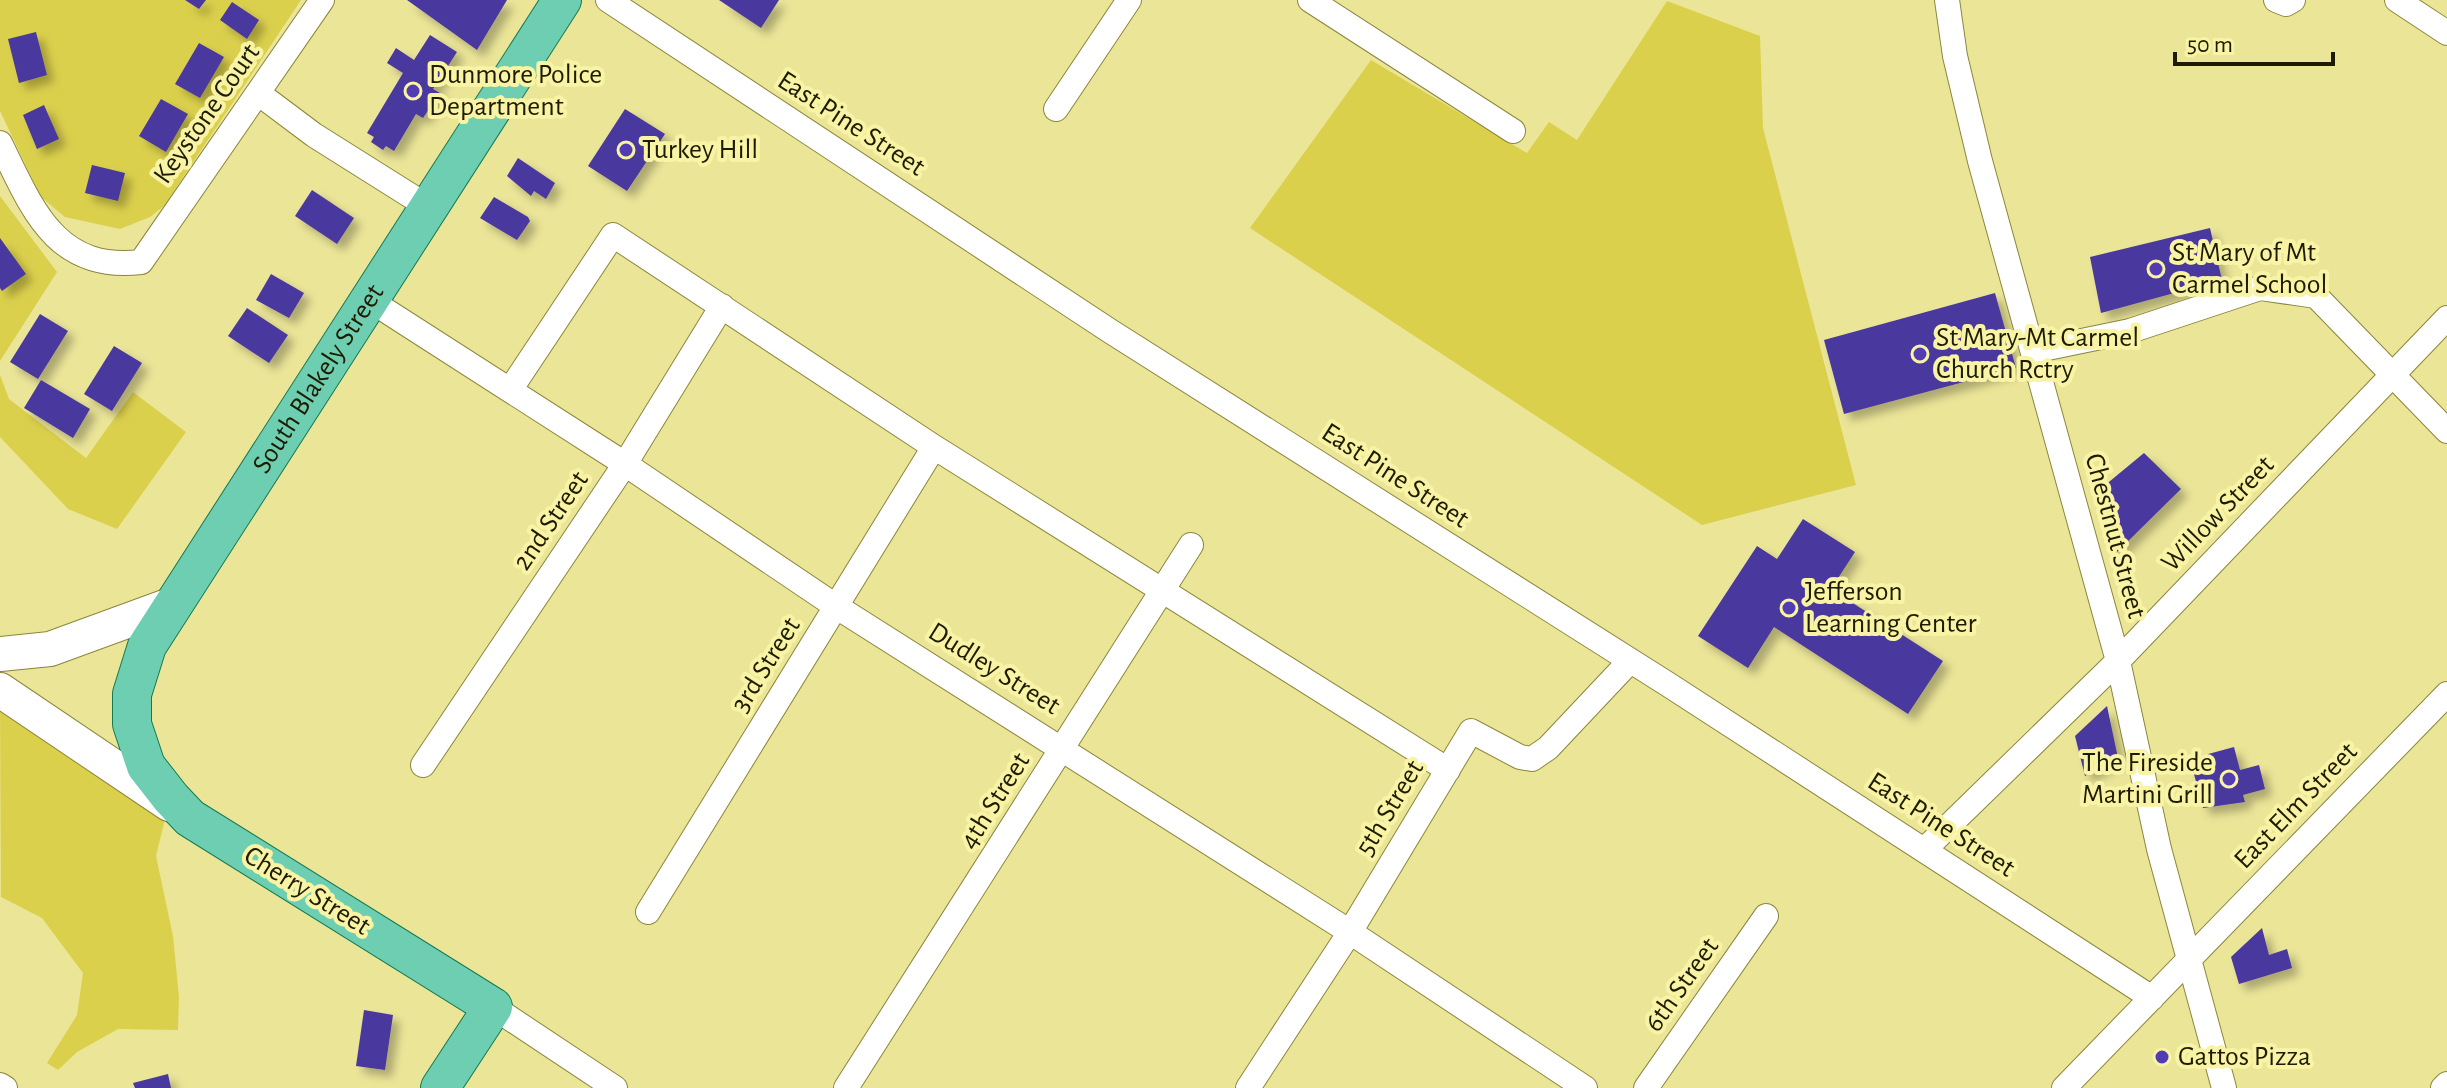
<svg xmlns="http://www.w3.org/2000/svg" width="2447" height="1088" viewBox="0 0 2447 1088" font-family="'Alegreya Sans',sans-serif">
<defs>
<filter id="shadow"><feDropShadow dx="7" dy="7" stdDeviation="4" flood-color="#0004"/></filter>
</defs>
<rect width="100%" height="100%" fill="#ebe598"/>
<!-- green -->
<path fill="#dbd04c" d="M0,0H301L164,206L150,217L120,229L65,217L41,197L0,111Z
M1667,1L1760,36L1763,128L1856,485L1702,525L1250,228L1371,60L1527,153L1549,122L1577,140Z
M0,196L57,272L0,361Z
M0,375L9,399L86,458L133,392L186,432L117,529L68,509L0,437Z
M0,704L165,819L156,856L173,936L179,997L178,1030L118,1029L77,1052L58,1070L47,1063L77,1015L83,973L42,918L1,897Z"/>
<!-- building -->
<path fill="#49379e" filter="url(#shadow)" d="M185,0H206L199,9Z
M407,0H507L477,50Z
M719,0H779L761,28Z
M232,2L259,20L247,39L220,20Z
M36,32L47,75L19,83L8,39Z
M430,35L457,52L433,89L440,93L423,118L416,114L394,151L386,146L383,150L371,142L374,137L367,133L403,73L387,63L396,48L414,60Z
M199,43L224,57L200,98L175,84Z
M161,99L188,114L166,152L139,136Z
M44,105L59,139L37,149L23,115Z
M625,109L665,134L627,191L588,166Z
M518,158L555,183L546,199L534,191L531,196L507,176Z
M92,165L125,173L118,201L85,193Z
M312,190L354,218L337,244L295,216Z
M494,197L528,217L530,221L517,240L480,218Z
M2210,228L2222,280L2101,313L2090,257Z
M0,238L26,274L2,291L0,288Z
M271,274L304,293L289,318L256,300Z
M1995,293L2016,368L1844,414L1824,340Z
M247,308L288,335L269,363L228,336Z
M40,314L68,331L38,379L10,362Z
M114,346L142,363L112,411L84,394Z
M41,380L90,409L73,438L24,408Z
M2144,453L2181,489L2114,555L2098,491Z
M1803,519L1855,552L1831,589L1943,661L1908,714L1774,627L1748,668L1698,636L1757,546L1777,559Z
M2107,706L2118,758L2085,776L2075,736Z
M2234,747L2240,770L2259,765L2265,789L2243,795L2245,802L2203,808L2190,759Z
M2262,928L2269,955L2287,949L2292,968L2239,984L2231,957Z
M364,1010L393,1015L385,1070L356,1066Z
M168,1074L171,1088H135L133,1083Z"/>
<g fill="none" stroke-linecap="round" stroke-linejoin="round">
<!-- street casing -->
<g stroke="#8c863a" stroke-width="26">
<path id="street" d="M608,0L1110,331L1669,685L2152,998
M1310,0L1513,131
M1947,0L1955,56L1980,161L2118,661L2159,849L2224,1088
M2276,0L2286,4L2293,0
M2397,0L2447,33
M258,93L314,135L430,208
M1056,109L1129,0
M0,143C32,208 55,272 141,262L322,0
M371,301L625,464L837,607L1350,932L1585,1088
M2033,351L2130,331L2260,288L2316,296L2447,431
M510,390L613,235L934,447L1448,770
M423,765L625,464L722,306
M1925,849L2118,661L2447,318
M648,912L934,447
M493,1007L615,1088
M0,1085L5,1088
M846,1088L1191,545
M1248,1088L1350,932L1471,731L1520,757L1532,759L1548,748L1629,662
M1646,1088L1766,916
M2064,1088L2447,694
M2443,1088L2447,1084"/>
</g>
<!-- secondary casing -->
<g stroke="#8c863a" stroke-width="36">
<path id="secondary" d="M0,654L50,649L173,604
M0,690L169,804"/>
</g>
<!-- primary casing -->
<g stroke="#147a52" stroke-width="40">
<g id="primary">
<path id="s1" d="M440,1088L493,1007L190,818L171,798L146,766L132,724V694L147,646L562,0"/>
</g>
</g>
<!-- street -->
<use href="#street" stroke="#fff" stroke-width="24"/>
<!-- secondary -->
<use href="#secondary" stroke="#fff" stroke-width="34"/>
<!-- primary -->
<use href="#primary" stroke="#6eceb2" stroke-width="38"/>
</g>
<!-- markers -->
<g fill="#523cb4" stroke="#f8f3a5" stroke-width="3">
<circle cx="413" cy="91" r="8"/>
<circle cx="626" cy="150" r="8"/>
<circle cx="2156" cy="269" r="8"/>
<circle cx="1920" cy="354" r="8"/>
<circle cx="1789" cy="608" r="8"/>
<circle cx="2229" cy="779" r="8"/>
<circle cx="2162" cy="1057" r="8"/>
</g>
<g text-anchor="middle" dominant-baseline="central" stroke-width="8" stroke-linejoin="round" paint-order="stroke">
<!-- poi labels -->
<g font-size="28" fill="#1e1c00" stroke="#f8f3a5" text-anchor="start">
<text x="429" y="75">Dunmore Police<tspan x="429" dy="32">Department</tspan></text>
<text x="642" y="150">Turkey Hill</text>
<text x="2172" y="253">St Mary of Mt<tspan x="2172" dy="32">Carmel School</tspan></text>
<text x="1936" y="338">St Mary-Mt Carmel<tspan x="1936" dy="32">Church Rctry</tspan></text>
<text x="1805" y="592">Jefferson<tspan x="1805" dy="32">Learning Center</tspan></text>
<text x="2213" y="763" text-anchor="end">The Fireside<tspan x="2213" dy="32">Martini Grill</tspan></text>
<text x="2178" y="1057">Gattos Pizza</text>
</g>
<!-- street labels -->
<g font-size="28" fill="#1e1c00" stroke="#f8f3a5">
<text transform="translate(207 114) rotate(-55)">Keystone Court</text>
<text transform="translate(851 124) rotate(33)">East Pine Street</text>
<text stroke="none"><textPath href="#s1" startOffset="964">South Blakely Street</textPath></text>
<text transform="translate(1395 476) rotate(33)">East Pine Street</text>
<text transform="translate(2218 514) rotate(-46)">Willow Street</text>
<text transform="translate(551 521) rotate(-56)">2nd Street</text>
<text transform="translate(2115 536) rotate(75)">Chestnut Street</text>
<text transform="translate(766 665) rotate(-58)">3rd Street</text>
<text transform="translate(994 669) rotate(32)">Dudley Street</text>
<text transform="translate(995 801) rotate(-58)">4th Street</text>
<text transform="translate(2296 806) rotate(-46)">East Elm Street</text>
<text transform="translate(1390 808) rotate(-59)">5th Street</text>
<text transform="translate(1941 825) rotate(33)">East Pine Street</text>
<text transform="translate(307 891) rotate(32)">Cherry Street</text>
<text transform="translate(1682 985) rotate(-55)">6th Street</text>
</g>
</g>
<!-- scale -->
<path d="M2175 52v12h158v-12" fill="none" stroke="#1e1c00" stroke-width="4"/>
<text x="2187" y="52" font-size="24" fill="#1e1c00" stroke="#f8f3a5" stroke-width="6" paint-order="stroke">50 m</text>
</svg>
